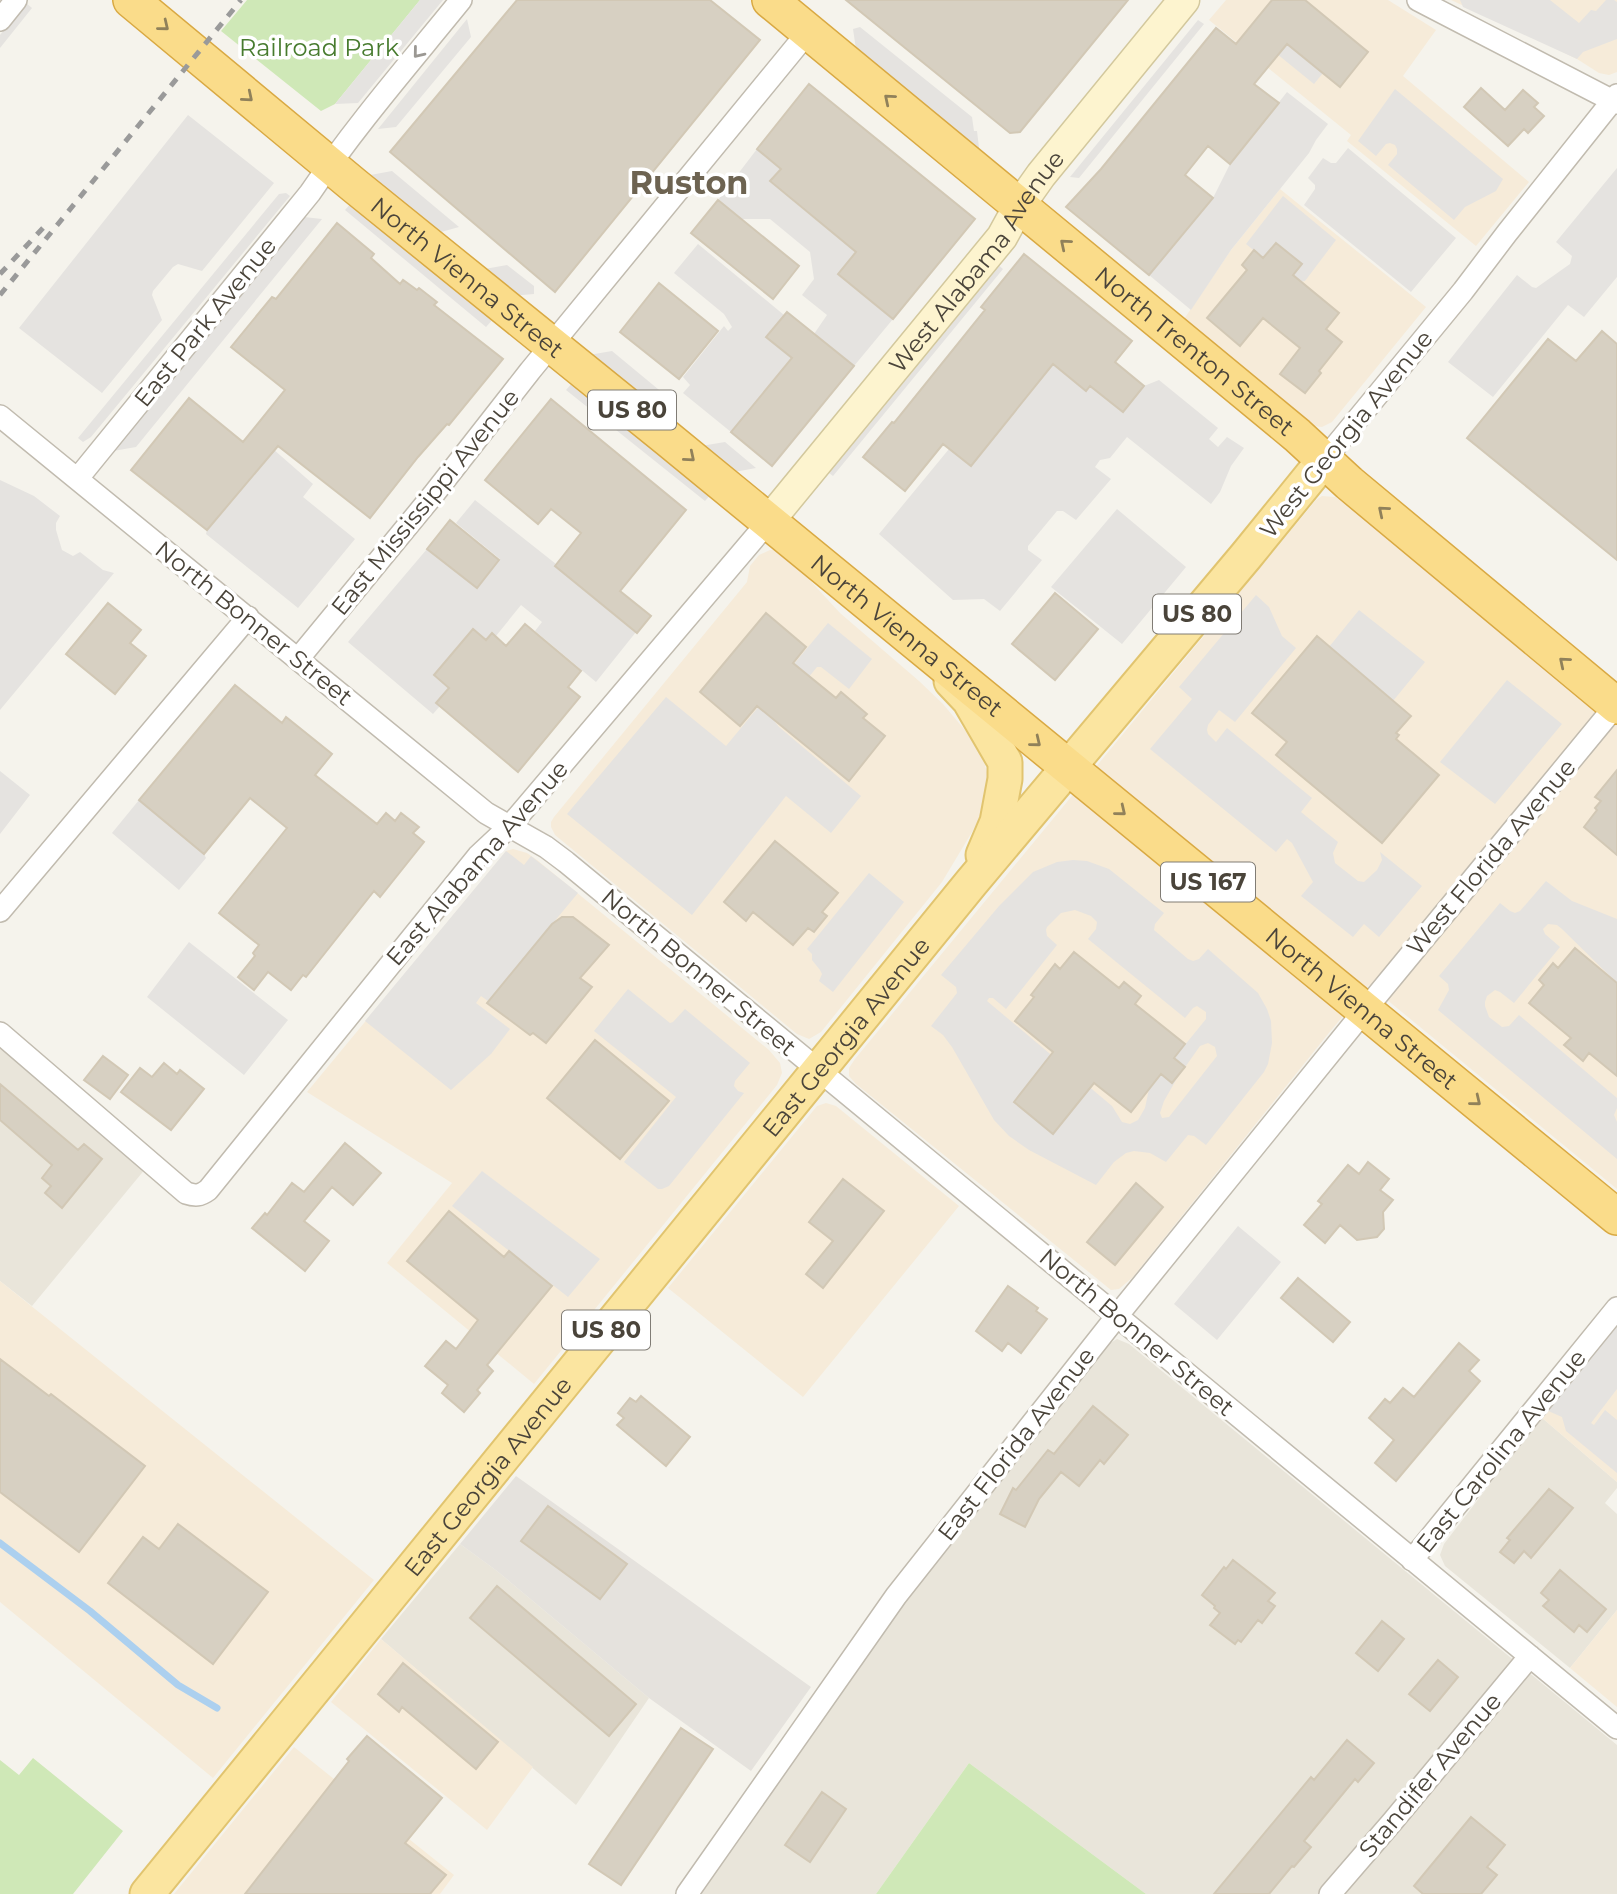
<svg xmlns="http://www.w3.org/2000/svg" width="1617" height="1894" viewBox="0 0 1617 1894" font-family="Montserrat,sans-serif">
<rect width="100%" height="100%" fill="#f5f3ec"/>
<!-- residential -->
<path fill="#e9e5da" d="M0,1044L146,1168L32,1306L0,1281Z
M1117,1339L1129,1344L1617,1745V1894H1146L969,1763L876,1894H696L926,1570L1107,1345Z
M1541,1417L1617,1482V1488L1605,1503L1617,1514V1610L1570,1668L1445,1566L1440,1555L1444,1544Z
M460,1544L497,1571L649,1698L576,1805L381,1639Z"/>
<!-- commercial -->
<path fill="#f6ebd9" d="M1226,0H1388L1436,30L1403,76L1529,182L1476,246L1347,141L1351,135L1209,20Z
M1451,0H1617V72L1609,75L1599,73L1577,59L1536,39Z
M1280,189L1426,307L1332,422L1322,427L1313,426L1182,322L1231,250Z
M1322,496L1335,497L1341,500L1617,724V1189L1369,985L1328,1034L1133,1277L1119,1289L1111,1290L856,1084L849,1076V1068L855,1059L1316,500Z
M770,550H776L792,561L840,613L919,681L943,704L974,741L983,758L990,783L987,804L972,832L942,882L821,1032L809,1039L797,1034L555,835L551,827V822L554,817L747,582L750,566L759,555Z
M513,849L527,853L537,860L769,1050L780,1063L782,1073L777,1085L534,1384L387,1263L452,1183L307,1092L503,855L506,851Z
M826,1103L836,1106L959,1206L803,1397L668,1288L817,1106Z
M0,1281L374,1580L213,1778L0,1602Z
M1617,1323V1482L1541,1417Z
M1617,1610V1707L1570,1668Z
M381,1639L533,1767L487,1830L331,1702Z
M294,1747L454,1875L440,1894H174Z"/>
<!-- industrial -->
<path fill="#e5e2dd" d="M516,1476L811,1687L751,1771L649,1698L497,1571L460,1544Z"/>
<!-- green -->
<path fill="#cfe8b7" d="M247,0H420L335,104L321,111L221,31Z
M33,1758L123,1831L73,1894H0V1760L19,1775Z
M969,1763L1146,1894H876Z"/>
<!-- parking -->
<path fill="#e5e3e0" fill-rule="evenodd" d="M420,0H443L358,103L335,104Z
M1460,0H1550L1579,23L1591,10L1596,11L1606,0H1614L1617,2V39L1583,52L1577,59L1463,7Z
M26,3L32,8L0,48V35Z
M467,19L471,37L396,127L378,129Z
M1198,20L1204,24L1079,178L1070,177Z
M1264,25L1323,73L1314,84L1255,36Z
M860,27L972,117L974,131H977L980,156L857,56L853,29Z
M1395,89L1503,179L1496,191L1465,207L1454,220L1388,165L1397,154V149L1395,145L1390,143L1386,144L1376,156L1358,141Z
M1287,92L1328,124L1316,140L1309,153L1231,250L1191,310L1149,275L1213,198L1230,164Z
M188,115L274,183L202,271L178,264L173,267L153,291L152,295L162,320L102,393L19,328Z
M1348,148L1456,238L1411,292L1304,205L1315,189V185L1308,178L1323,158L1331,163H1336Z
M757,149L781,169L771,181L794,199L793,201L856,252L838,274L893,319L854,366L814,334L827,315L802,295L814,279L810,252L770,219H742L718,200Z
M1617,168V277L1584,317L1568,305L1493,397L1448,362L1517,275L1532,287L1536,288L1570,264L1572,256L1556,242Z
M392,171L459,227L434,234L365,176Z
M286,193L290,196L91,437L83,442L78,438L279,194Z
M1283,196L1336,240L1305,281L1295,283L1276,243L1263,258L1246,244Z
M353,201L495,317L486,327L345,210Z
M304,217L322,219L136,447L113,451Z
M698,244L784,315L766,337L792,358L731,432L683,393L690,385L683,377L724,326L728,331L732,327L724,314L674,273Z
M996,263L1003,269L833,476L825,470Z
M507,265L534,286V294L510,296L479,270Z
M612,351L670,399L642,402L583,356Z
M1053,364L1085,390L1090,386L1123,412L1144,386L1159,380L1218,428L1209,439L1218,447L1227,437L1244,448L1231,466L1220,492L1211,504L1127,437L1110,458L1100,460L1095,467L1111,479L1076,520L1063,511H1057L1028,546V550L1042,560L1000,611L984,599L953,600L879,534L949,449L971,466Z
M574,381L712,493L705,501L566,390Z
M725,442L756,468L729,473L695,447Z
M273,449L313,484L303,497L355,539L298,608L206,534L207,530L265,461Z
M0,480L34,496L60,516L56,523V530L62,550L73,556L80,552L103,570L114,573L0,710Z
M475,500L556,564L555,566L636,632L596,682L535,631L542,622L521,605L496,636L492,633L486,640L472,630L434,675L449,688L437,703L440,706L433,714L348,642L427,549L477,588L500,559L456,523Z
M1117,509L1186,567L1122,644L1051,587Z
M1256,595L1269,607L1282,636L1296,648L1235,722L1219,710L1208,725L1207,730L1208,734L1216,742L1227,728L1312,798L1301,812L1338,842L1333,853L1335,863L1358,881L1364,882L1377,870L1382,860L1380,852L1422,886L1379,937L1364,924L1353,937L1301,896L1313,882L1292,843L1287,839L1276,852L1150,749L1192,699L1179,687Z
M1359,610L1425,662L1393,701L1329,647Z
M828,623L872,659L849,689L821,667H817L775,718V722L779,727L861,796L831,833L786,796L692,915L567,814L666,697L726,746Z
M1507,680L1562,724L1495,804L1440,762Z
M0,771L30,795L0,834Z
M139,800L204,854L206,858L179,890L112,833Z
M506,851L524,865L531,856L578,893L488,1001L481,996L476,1003L510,1029L491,1054L451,1090L365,1021Z
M1073,860L1087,861L1109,869L1164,913L1155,924L1154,930L1188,959L1193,961L1199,959L1208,949L1258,993L1267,1009L1271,1021L1272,1043L1268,1064L1264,1072L1206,1145L1194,1136L1188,1135L1166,1162L1150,1153L1134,1151L1126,1153L1114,1162L1096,1185L1029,1150L1009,1136L994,1120L952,1047L943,1035L931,1026L957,993L956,987L941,975L999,906L1033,872L1057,862ZM1075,910L1091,916L1097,922L1096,929L1088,939L1185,1018L1193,1008L1197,1006L1206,1012V1019L1149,1089L1145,1108L1141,1115L1138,1120L1130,1124L1122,1122L1112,1106L987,1001L989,998H993L1006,1009L1057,945L1047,936L1046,930L1047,927L1061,913ZM1208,1043L1215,1047L1217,1056L1169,1117L1162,1118L1160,1113L1164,1101L1176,1080L1200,1046Z
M869,873L904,902L833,992L819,981L822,974L820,970L812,960V954L807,949Z
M1546,881L1572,901L1617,919V983L1562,929L1557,925L1548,924L1543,929L1545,934L1560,947L1514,1003L1500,992L1495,990L1487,996L1485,1002V1006L1489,1017L1502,1027L1509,1026L1519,1015L1617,1098V1108L1614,1115L1617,1122V1159L1438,1010L1449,990L1448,984L1439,976L1500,903L1510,911L1515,913L1520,911Z
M189,942L288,1020L244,1075L147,997Z
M628,989L670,1023L673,1022L685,1009L750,1063L735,1081L734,1086L738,1091L744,1093L669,1186L662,1189H658L624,1162L676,1097L594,1031Z
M482,1171L600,1259L568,1297L452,1206Z
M1238,1226L1281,1262L1217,1340L1174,1304Z
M1617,1323V1389L1591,1423L1594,1425L1605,1410L1617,1420V1473L1566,1431L1562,1417L1546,1410Z"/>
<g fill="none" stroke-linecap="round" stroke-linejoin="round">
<!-- stream -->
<path stroke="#acd0ef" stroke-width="7" d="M0,1543L90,1611L178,1685L217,1708"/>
</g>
<!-- building -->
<path fill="#d7d0c2" stroke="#d2c8b5" stroke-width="2" d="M517,0H710L760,40L555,292L390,152Z
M846,0H1128L1020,132L1010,133Z
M1272,0H1305L1368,52L1340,87L1287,44L1254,84L1279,103L1230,164L1208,146L1185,175L1213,198L1149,275L1066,207L1101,169L1216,28L1236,44Z
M809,84L975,219L893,319L838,274L856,252L770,181L781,169L757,149Z
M1481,88L1505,110L1523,90L1538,103L1534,107L1544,116L1528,133L1524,129L1508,146L1464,107Z
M718,200L799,266L773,299L691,233Z
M337,223L374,254L371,258L400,284L403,280L417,290L419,288L437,302L434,305L503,359L449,425L447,424L418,457L370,518L278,446L207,530L131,470L189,398L243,442L285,390L231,347L272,297L276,299Z
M1276,243L1302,264L1293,275L1339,313L1326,329L1342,342L1319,371L1321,373L1305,393L1280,374L1300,348L1263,318L1240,346L1207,318L1247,270L1242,265L1254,250L1263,258Z
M1024,254L1132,341L1115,362L1144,386L1123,412L1090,386L1086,391L1053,364L971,466L943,444L905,491L863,457L892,422L894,423L985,310L981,307Z
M659,283L718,331L679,379L620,332Z
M787,312L854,366L772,466L731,432L792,358L766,337Z
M1602,331L1617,344V560L1467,438L1548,339L1576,361Z
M551,399L686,510L620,591L651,616L637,633L555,566L581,533L551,509L538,524L485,480Z
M450,520L499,560L477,588L427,549Z
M1055,593L1098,629L1055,680L1012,644Z
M108,603L141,630L130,643L146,656L115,694L66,654Z
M766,613L806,647L793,663L836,698L841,692L867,714L863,718L885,736L849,781L757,706L740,726L700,692Z
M525,624L581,671L568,687L580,697L518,772L436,703L449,688L434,675L473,629L486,640L492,633L506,646Z
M1317,636L1411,716L1396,733L1399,735L1396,739L1439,775L1382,843L1276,755L1287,742L1252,713Z
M235,685L282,723L286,717L332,754L315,775L377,824L386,813L395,821L401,813L419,827L413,833L424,842L380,897L374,891L306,977L303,975L291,990L268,972L254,990L238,977L255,956L253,953L259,945L219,913L287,828L250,798L204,854L139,800Z
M1617,770V855L1584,827L1597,810L1595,808L1601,801L1595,797Z
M775,841L838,893L822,912L827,916L814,932L808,928L793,945L753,912L746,921L724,902Z
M562,917H573L609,945L580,978L592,987L546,1043L533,1033L530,1035L487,1003L552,924Z
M1575,948L1617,983V1076L1589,1053L1583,1061L1564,1045L1571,1038L1529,1003L1544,985L1539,980L1553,963L1558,968Z
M1074,952L1119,988L1124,982L1141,996L1135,1004L1185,1044L1174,1058L1185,1067L1172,1083L1161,1074L1131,1112L1094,1083L1053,1134L1014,1102L1053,1052L1015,1021L1034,997L1031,995L1055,964L1060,969Z
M595,1040L669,1101L620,1159L547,1098Z
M103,1056L128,1075L110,1099L84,1080Z
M164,1063L177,1074L180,1070L204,1089L171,1130L121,1092L140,1068L152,1077Z
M0,1084L78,1150L84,1144L102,1159L62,1208L45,1193L51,1186L42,1178L52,1165L0,1120Z
M345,1143L381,1173L353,1205L332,1187L304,1221L329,1241L305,1271L252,1228L265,1213L267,1215L292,1183L304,1192Z
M1368,1162L1389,1179L1380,1190L1393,1200L1383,1212L1384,1229L1377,1237L1357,1240L1340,1225L1325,1243L1304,1225L1322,1204L1318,1201L1348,1165L1359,1174Z
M843,1179L884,1211L823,1288L806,1274L833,1241L809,1222Z
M1136,1183L1163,1207L1115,1265L1087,1242Z
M449,1211L504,1257L509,1251L552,1286L487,1365L493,1371L477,1390L480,1393L464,1412L442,1393L448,1385L425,1366L446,1341L456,1349L478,1320L407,1261Z
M1298,1278L1350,1322L1333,1342L1281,1298Z
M1008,1286L1038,1308L1036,1311L1047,1319L1021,1353L1008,1343L1002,1351L976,1331Z
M1459,1343L1479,1360L1469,1371L1480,1381L1396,1481L1375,1463L1394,1440L1369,1418L1385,1399L1390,1403L1403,1388L1414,1397Z
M0,1359L49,1396L51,1394L145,1466L79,1552L0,1492Z
M641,1396L690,1437L666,1466L617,1425L624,1418L618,1413L630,1398L636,1402Z
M1093,1406L1128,1435L1104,1464L1100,1460L1079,1486L1061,1472L1039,1499L1025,1527L1000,1514L1013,1488L1016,1490L1048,1450L1054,1454Z
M1549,1489L1573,1508L1531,1558L1524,1551L1514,1563L1500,1552L1510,1540L1507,1538Z
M548,1506L627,1564L600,1599L521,1541Z
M178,1524L268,1592L213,1664L108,1583L143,1537L159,1549Z
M1233,1560L1275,1593L1268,1601L1275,1606L1262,1623L1258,1620L1241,1642L1238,1640L1235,1644L1210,1625L1220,1613L1214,1608L1215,1606L1202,1595L1224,1567L1226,1569Z
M1560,1570L1606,1609L1587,1632L1579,1625L1574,1632L1543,1606L1549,1600L1541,1593Z
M497,1586L636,1704L609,1736L470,1618Z
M1382,1621L1404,1639L1378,1671L1356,1653Z
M1438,1660L1458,1677L1430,1711L1409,1694Z
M403,1663L498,1742L476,1769L402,1707L399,1712L378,1694Z
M681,1728L713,1749L621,1885L589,1864Z
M367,1736L442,1798L405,1843L446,1875L430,1894H245L349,1761L347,1759Z
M1347,1740L1374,1763L1358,1782L1355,1779L1304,1841L1311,1847L1294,1867L1292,1866L1269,1894H1214L1311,1777L1314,1780Z
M822,1792L846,1809L810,1862L785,1845Z
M1471,1817L1505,1845L1487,1867L1497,1875L1481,1894H1423L1414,1886Z"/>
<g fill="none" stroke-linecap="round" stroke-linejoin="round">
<!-- minor casing -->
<g stroke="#c1bbaf" stroke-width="24">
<path id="minor" d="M1418,0L1617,103
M0,20L16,0
M0,416L486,813L546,847L566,862L1617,1728
M1324,460L1463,291L1507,233L1617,95
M78,478L310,193C356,125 410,63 461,0
M298,659L433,495L530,371L808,32
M0,911L248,617
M0,1033L186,1193C195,1196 200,1196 208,1190L478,856L509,827L768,522
M1412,1560L1617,1308
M687,1894L896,1596L1117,1316L1365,1010L1617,704
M1330,1894L1393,1821L1530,1656"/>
</g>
<!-- secondary casing -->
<g stroke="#d3c89d" stroke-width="33">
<g id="secondary">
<path id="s1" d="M768,522L1002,237L1019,206L1041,175L1184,0"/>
</g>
</g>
<!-- primary casing -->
<g stroke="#e1c46f" stroke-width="37">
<g id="primary">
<path d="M951,681L969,700L1005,762V779L997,822L983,855"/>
<path id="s2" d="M147,1894L971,883L1246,556L1324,460"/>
</g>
</g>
<!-- trunk casing -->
<g stroke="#d9a943" stroke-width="38">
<g id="trunk">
<path id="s3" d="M131,0L355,186L668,439L1617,1217"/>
<path id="s4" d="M770,0L1297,435L1349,483L1617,706"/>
</g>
</g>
<!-- minor -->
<use href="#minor" stroke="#fff" stroke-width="21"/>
<!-- secondary -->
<use href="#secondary" stroke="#fdf4cf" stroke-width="30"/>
<!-- primary -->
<use href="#primary" stroke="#fbe5a0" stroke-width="33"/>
<!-- trunk -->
<use href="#trunk" stroke="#fadc8a" stroke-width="35"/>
<!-- rail -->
<path stroke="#9a9a9a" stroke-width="5" stroke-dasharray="9 9" stroke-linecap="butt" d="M0,274L43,228
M0,295L241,0"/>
</g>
<!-- one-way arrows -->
<defs><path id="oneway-chevron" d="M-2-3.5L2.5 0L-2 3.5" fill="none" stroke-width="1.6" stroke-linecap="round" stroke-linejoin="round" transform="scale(1.75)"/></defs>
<g stroke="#90815a">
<use href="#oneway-chevron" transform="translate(164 26) rotate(39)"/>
<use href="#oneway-chevron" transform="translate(248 97) rotate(40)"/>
<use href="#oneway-chevron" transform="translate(889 99) rotate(-140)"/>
<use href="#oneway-chevron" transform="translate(1065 244) rotate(-140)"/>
<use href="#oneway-chevron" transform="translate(690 457) rotate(40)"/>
<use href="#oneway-chevron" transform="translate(1383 511) rotate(-140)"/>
<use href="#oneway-chevron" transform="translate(1564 662) rotate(-140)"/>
<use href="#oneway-chevron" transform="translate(1036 742) rotate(39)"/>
<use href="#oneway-chevron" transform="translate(1121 811) rotate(39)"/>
<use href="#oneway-chevron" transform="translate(1476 1101) rotate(39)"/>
</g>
<use stroke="#9b9893" href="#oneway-chevron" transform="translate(418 53) rotate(129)"/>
<g text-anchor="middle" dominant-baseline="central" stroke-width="7" stroke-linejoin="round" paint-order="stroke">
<!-- shield labels -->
<g fill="#fff" stroke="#807c75" stroke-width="2">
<rect x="588" y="390.5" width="88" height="39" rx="5"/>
<rect x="1153" y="594.5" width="88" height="39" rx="5"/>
<rect x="1161" y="862.5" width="94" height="39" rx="5"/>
<rect x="562" y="1310.5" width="88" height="39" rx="5"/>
</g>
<g font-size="23" font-weight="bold" fill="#4a443a">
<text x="632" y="410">US 80</text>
<text x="1197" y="614">US 80</text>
<text x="1208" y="882">US 167</text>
<text x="606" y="1330">US 80</text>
</g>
<!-- park labels -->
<g font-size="24" fill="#477b2e" stroke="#fff">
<text x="319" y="47">Railroad Park</text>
</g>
<!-- street labels -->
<g font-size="24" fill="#4a443a" stroke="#fff">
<text stroke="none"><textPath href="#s1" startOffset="334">West Alabama Avenue</textPath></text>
<text stroke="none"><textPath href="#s3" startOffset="436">North Vienna Street</textPath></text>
<text transform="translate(205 322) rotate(-51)">East Park Avenue</text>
<text stroke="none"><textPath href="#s4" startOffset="551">North Trenton Street</textPath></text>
<text transform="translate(1346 434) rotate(-51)">West Georgia Avenue</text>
<text transform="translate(425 502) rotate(-51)">East Mississippi Avenue</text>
<text transform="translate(254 623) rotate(39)">North Bonner Street</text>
<text stroke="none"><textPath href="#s3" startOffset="1003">North Vienna Street</textPath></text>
<text transform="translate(1491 857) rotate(-50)">West Florida Avenue</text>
<text transform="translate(477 863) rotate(-49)">East Alabama Avenue</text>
<text transform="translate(699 972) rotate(40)">North Bonner Street</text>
<text stroke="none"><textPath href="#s3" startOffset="1591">North Vienna Street</textPath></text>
<text stroke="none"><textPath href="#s2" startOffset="1106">East Georgia Avenue</textPath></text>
<text transform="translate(1137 1332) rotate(40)">North Bonner Street</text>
<text transform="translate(1016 1444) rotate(-52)">East Florida Avenue</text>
<text transform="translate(1501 1451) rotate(-51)">East Carolina Avenue</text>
<text stroke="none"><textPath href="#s2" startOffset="539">East Georgia Avenue</textPath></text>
<text transform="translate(1430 1775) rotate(-50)">Standifer Avenue</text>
</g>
<!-- district labels -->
<g font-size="32" font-weight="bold" fill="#6d6351" stroke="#fff">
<text x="689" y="182">Ruston</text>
</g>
</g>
</svg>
